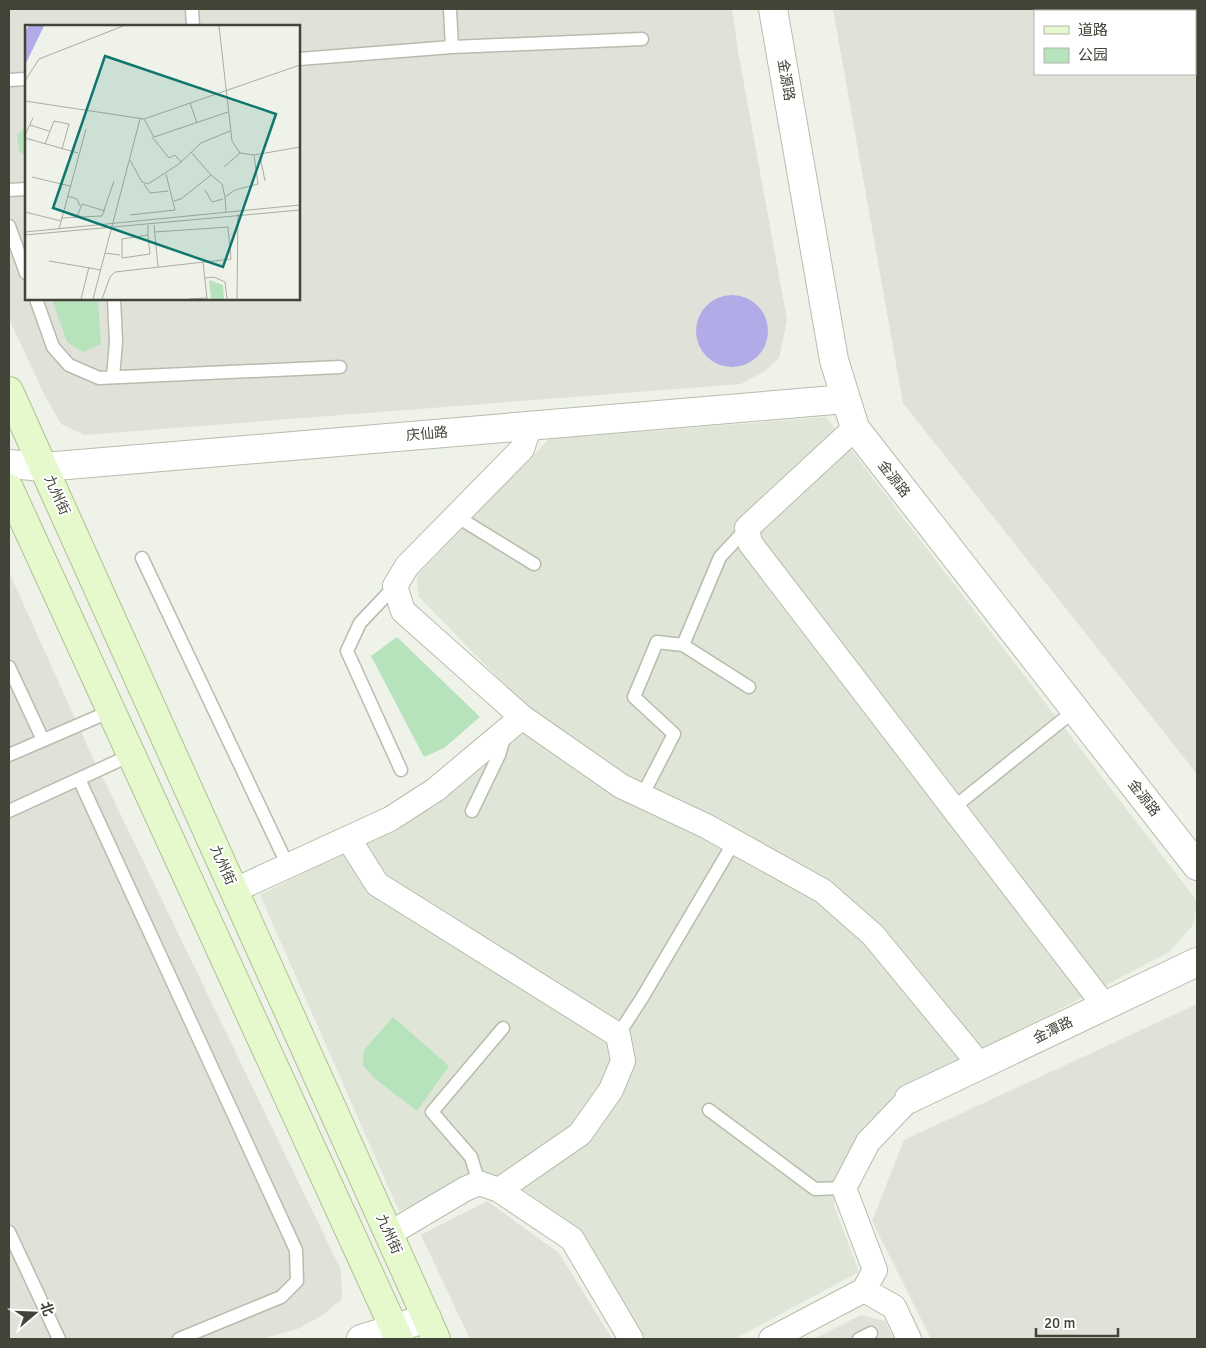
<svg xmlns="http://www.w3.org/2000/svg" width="1206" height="1348" viewBox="0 0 1206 1348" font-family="Signika,'Noto Sans SC',sans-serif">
<rect width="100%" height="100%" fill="#eff2e9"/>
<!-- residential -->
<path fill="#e0e6d7" d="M826,417L1197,901L1193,925L1169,952L893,1097L838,1174L834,1206L859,1272L734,1339H644L577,1229L489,1173L399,1211L260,895L436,806L535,716L418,596L417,575L549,439Z"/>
<!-- industrial -->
<path fill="#e0e2da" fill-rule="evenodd" d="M9,9H732L738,51L787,320L779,358L765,371L741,384L84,435L61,424L46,398L9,319ZM26,26H299V299H26Z
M833,9H1197V774L903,403ZM1195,11V74H1035V11Z
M9,572L87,745L341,1270L342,1299L324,1314L300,1328L262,1339H9Z
M1197,1004V1339H931L872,1221L904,1140Z
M487,1201L559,1253L612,1339H470L421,1235Z
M861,1315L885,1321L894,1339H813Z"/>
<!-- green -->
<path fill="#b6e2bc" d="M26,126V158L19,151L17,135Z
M52,299H98L101,344L83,352L67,342Z
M397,637L480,717L444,748L424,757L371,656Z
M393,1017L449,1066L417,1111L374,1078L363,1065L364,1050Z"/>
<!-- water -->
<path fill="#b1ace8" d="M696 331a36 36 0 1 1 72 0a36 36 0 1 1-72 0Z"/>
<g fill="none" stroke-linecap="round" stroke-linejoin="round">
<!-- service casing -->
<g stroke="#b7bdac" stroke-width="15">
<path id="service" d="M192,9L193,26
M450,9L452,47
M299,59L452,47L642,39
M9,80L26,79
M9,190L26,189
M9,226L26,273
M36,299L53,347L69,365L99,378L340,367
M113,377L116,342L114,299
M456,516L534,564
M142,558L288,866
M395,586L360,623L347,651L401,770
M683,645L749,687
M9,667L43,740
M9,755L111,711
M79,779L296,1250L297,1281L281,1297L179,1339
M642,796L674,734L634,697L657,642L683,645L720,557L747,528
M953,808L1075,710
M9,811L131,755
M472,811L499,755L505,735
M618,1035L642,998L734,842
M709,1110L815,1189L844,1188
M479,1183L471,1157L432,1112L503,1028
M9,1232L59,1339
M859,1339L871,1333"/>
</g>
<!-- minor casing -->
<g stroke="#b7bdac" stroke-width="26">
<path id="minor" d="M530,425L522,449L407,566L395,586L403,611L522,717L621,786L706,826L823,891L873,935L980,1065
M855,428L747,528L750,543L1104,1005
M348,838L377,884L618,1035L623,1061L611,1090L580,1134L499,1190
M235,890L390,819L435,790L522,717
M389,1234L465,1189L479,1183L499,1190L572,1239L631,1339
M864,1290L894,1307L909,1339
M771,1339L864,1290L875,1270L844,1188L868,1142L909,1099"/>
</g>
<!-- tertiary casing -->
<g stroke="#b7bdac" stroke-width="30">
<path id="tertiary" d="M773,9L834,360L855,428L1197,866
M9,464L44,467L846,399
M909,1099L1197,962
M361,1339L427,1318"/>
</g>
<!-- secondary casing -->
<g stroke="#aec194" stroke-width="30">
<path id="secondary" d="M9,391L436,1339
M9,488L399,1339"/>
</g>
<!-- service -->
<use href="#service" stroke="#fff" stroke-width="12"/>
<!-- minor -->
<use href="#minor" stroke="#fff" stroke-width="24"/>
<!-- tertiary -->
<use href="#tertiary" stroke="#fff" stroke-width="28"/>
<!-- secondary -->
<use href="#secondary" stroke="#e5f9cd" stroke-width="28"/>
</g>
<g text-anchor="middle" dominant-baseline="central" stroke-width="4" stroke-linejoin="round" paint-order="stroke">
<!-- street labels -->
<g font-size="14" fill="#414538" stroke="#fff">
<text transform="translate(786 80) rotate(80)">金源路</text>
<text transform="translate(427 434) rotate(-5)">庆仙路</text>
<text transform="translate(894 479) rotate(52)">金源路</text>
<text transform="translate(57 495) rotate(66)">九州街</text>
<text transform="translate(1144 798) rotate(52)">金源路</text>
<text transform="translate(223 865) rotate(66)">九州街</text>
<text transform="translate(1053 1030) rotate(-26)">金潭路</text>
<text transform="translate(389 1234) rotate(66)">九州街</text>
</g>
</g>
<!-- overview -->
<g transform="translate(25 25)">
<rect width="275" height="275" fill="#eff2e9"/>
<path d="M184,255L198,260L199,274H186Z" fill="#b6e2bc"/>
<path d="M4,1H19L0,40V6Z" fill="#b1ace8"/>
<path fill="none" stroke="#a9ada2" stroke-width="1" d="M194,1L207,116L215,128L229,130L233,159L210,165L200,172L201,188M0,56L14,34L98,1M0,76L119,94L275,40M165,78L172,98M119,94L129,112L203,87M5,100L24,106M0,110L8,93M127,112L144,133L150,130L156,137M0,113L53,128M20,119L29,96L44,99L37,124M166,127L186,150M229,130L275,122M235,131L240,156M105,135L117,157L123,159L154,139L176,118L205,106M199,142L215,128M141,149L150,185M7,152L45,161M119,159L125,168L143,166M180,165L187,177L198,174M42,171L52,174L55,181M149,176L156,174L186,150L197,159L200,172M0,187L36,196M105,190L150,185M52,192L57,179L80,186M36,193L77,191L89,156M123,200V210L125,229L97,233V214L123,210M129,200L133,242M34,204L61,104M0,207L275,180M0,210L275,185M80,228L95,230M24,236L76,245M178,237L182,274M180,253L189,252L200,257L202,274M56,274L64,242M68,274L115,94M77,274L85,252L90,247L206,234L203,202L130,207M164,274L182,273M212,274L213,189"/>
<path fill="#0f766e" fill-opacity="0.15" stroke="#0f766e" stroke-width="2.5" d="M80,31L251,89L198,242L28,183Z"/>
<rect width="275" height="275" fill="none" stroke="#414538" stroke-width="2.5"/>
</g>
<!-- border -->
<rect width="1206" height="1348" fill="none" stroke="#414538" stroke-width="20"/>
<!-- legend -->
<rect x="1034" y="10" width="162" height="65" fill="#ffffff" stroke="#b3b5af"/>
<rect x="1044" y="26" width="25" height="8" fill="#e5f9cd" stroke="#b3b5af"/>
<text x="1078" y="35" font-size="15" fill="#414538">道路</text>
<rect x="1044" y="48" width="25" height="15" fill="#b6e2bc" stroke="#b3b5af"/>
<text x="1078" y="60" font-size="15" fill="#414538">公园</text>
<!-- north arrow -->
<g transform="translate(35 1313) rotate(71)" stroke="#ffffff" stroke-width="4" paint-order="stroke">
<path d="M0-4L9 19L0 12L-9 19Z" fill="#414538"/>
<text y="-8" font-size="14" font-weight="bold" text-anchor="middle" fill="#414538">北</text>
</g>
<!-- scale -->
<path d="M1036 1328v8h82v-8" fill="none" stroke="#414538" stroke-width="2.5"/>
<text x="1044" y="1328" font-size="15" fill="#414538" stroke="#ffffff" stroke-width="4" paint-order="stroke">20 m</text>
</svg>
